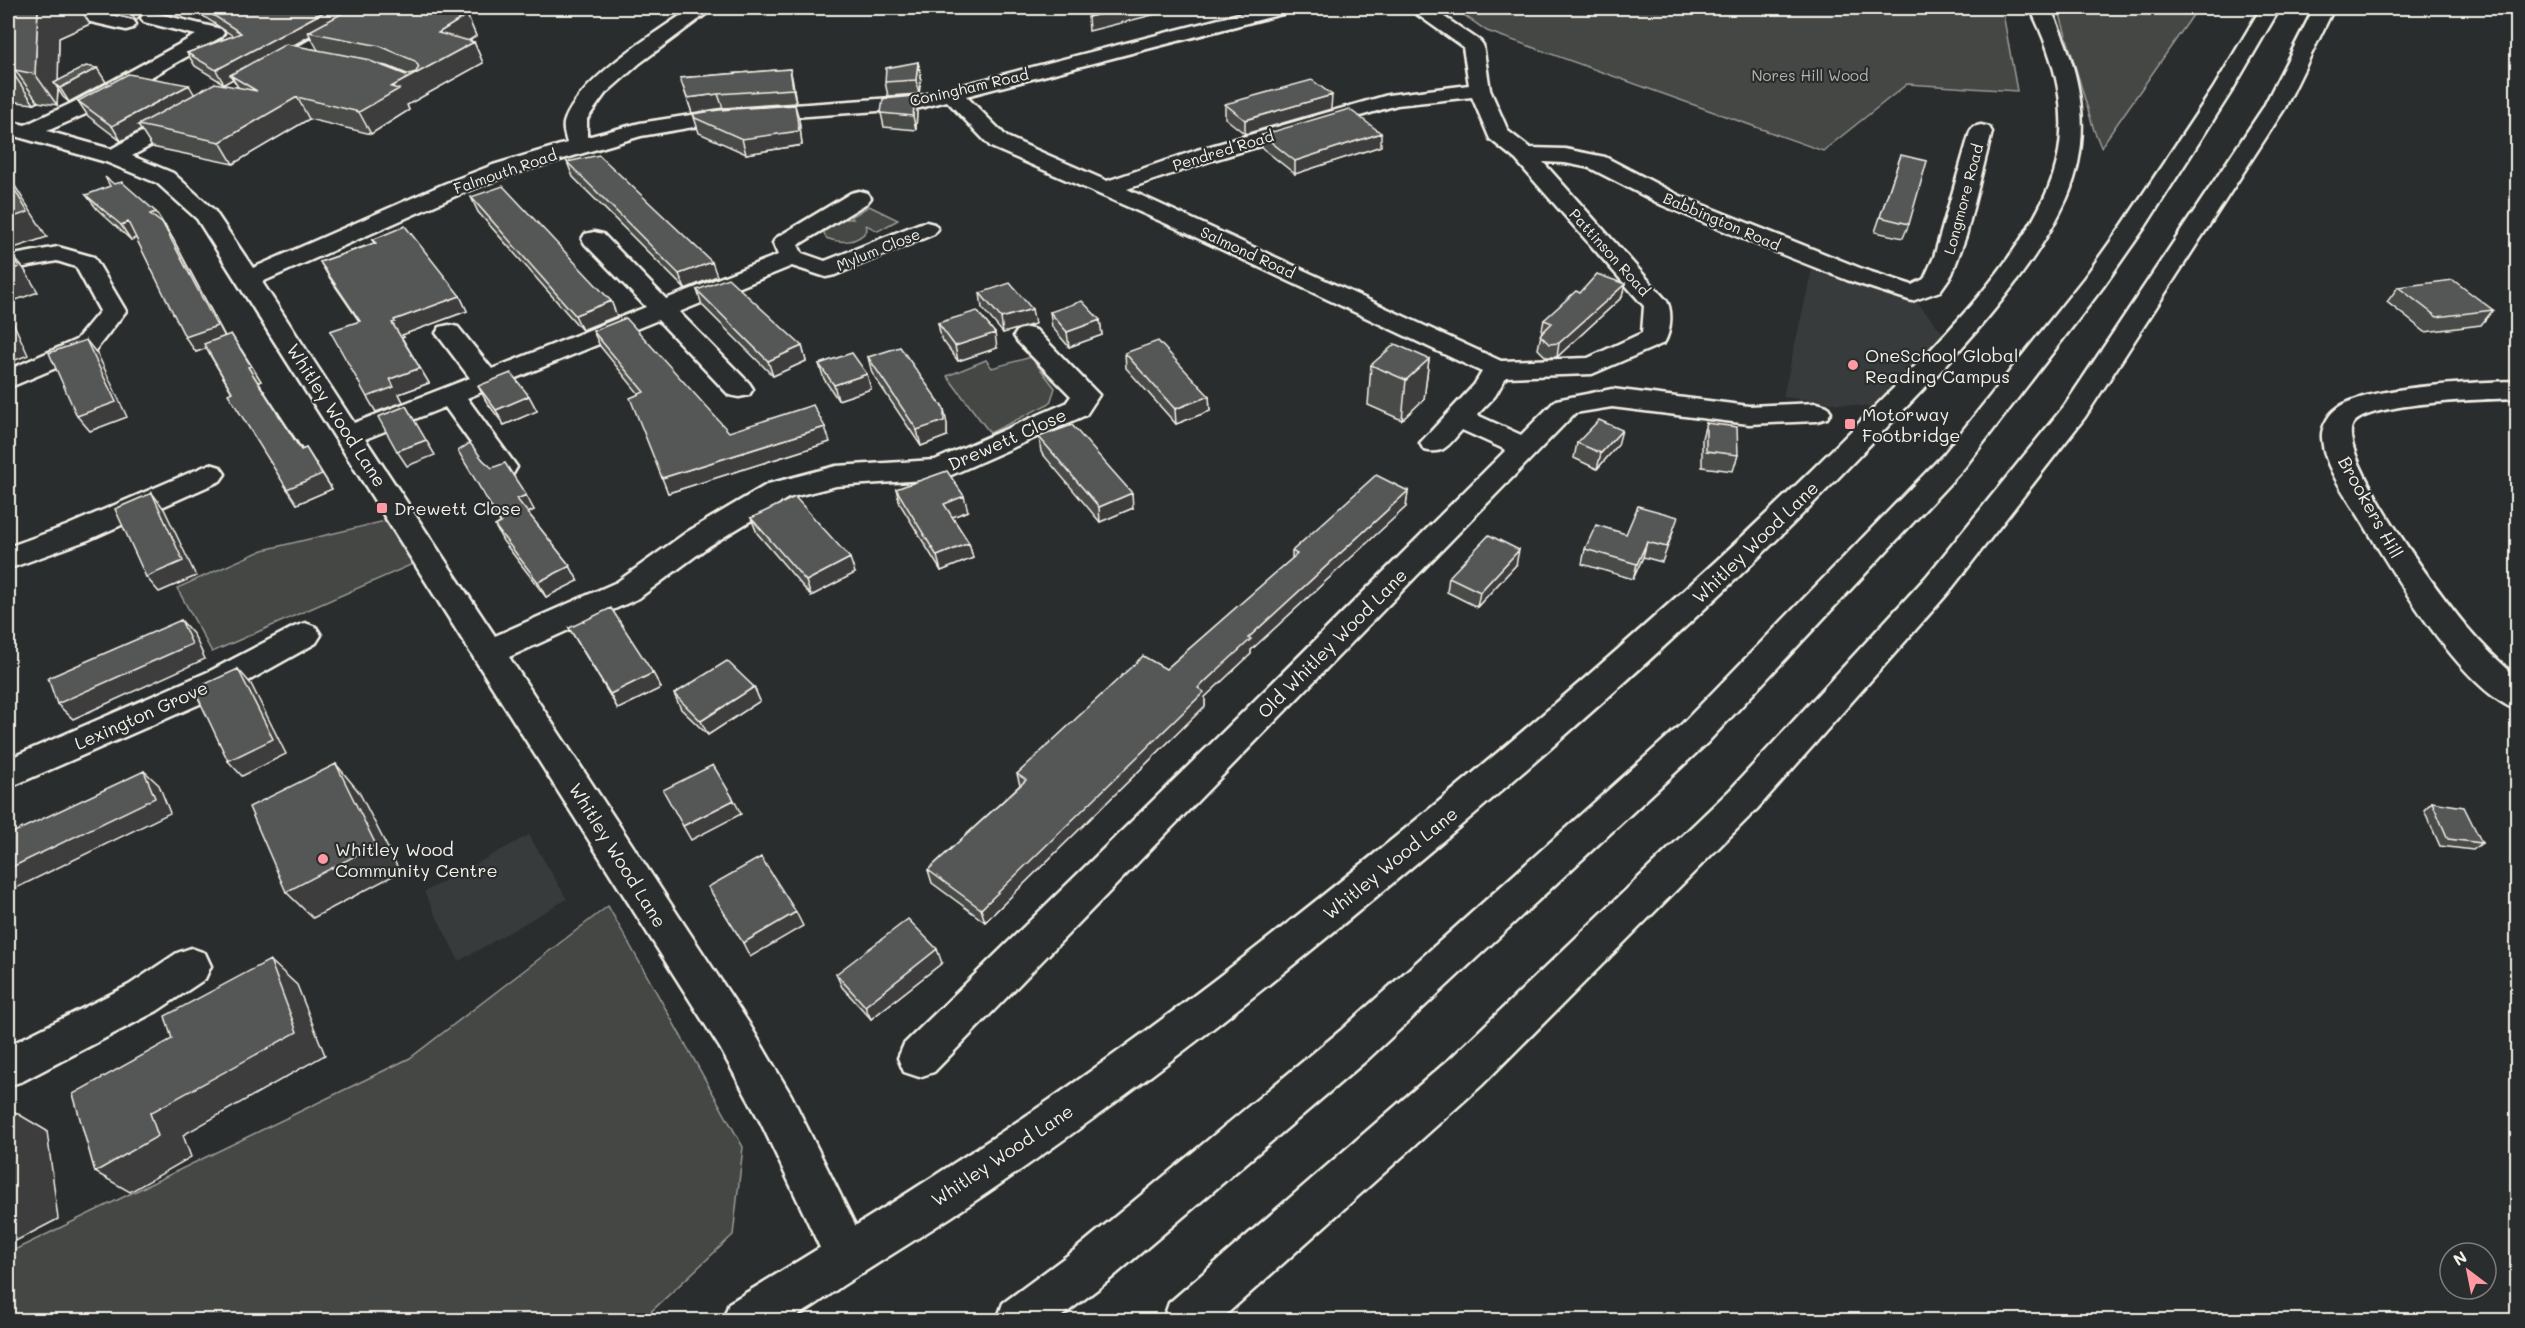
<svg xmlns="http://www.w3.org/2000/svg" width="2525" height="1328" viewBox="0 0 2525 1328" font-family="Mali,sans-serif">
<rect width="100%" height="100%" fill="#2a2d2e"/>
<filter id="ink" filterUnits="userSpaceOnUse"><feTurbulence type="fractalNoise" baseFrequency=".0167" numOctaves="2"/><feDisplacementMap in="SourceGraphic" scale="12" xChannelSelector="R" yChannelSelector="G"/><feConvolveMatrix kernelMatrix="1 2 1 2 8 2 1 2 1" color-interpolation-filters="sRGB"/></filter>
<g filter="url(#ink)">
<!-- built -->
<path fill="#373a3a" d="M1813,265L1916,301L1944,334L1877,408L1783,397Z
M529,835L567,899L459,961L424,892Z"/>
<!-- green -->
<path fill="#444645" stroke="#9c9c96" stroke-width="1.5" d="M1454,8H2002L2017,91L1907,84L1823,151L1487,31Z
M2058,8H2198L2101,147L2094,130Z
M869,206L898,220L878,231L866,225L867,230C858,243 840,244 826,238L824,233C829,222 841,218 853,219L851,217Z
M1031,357L1055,388L1050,403L990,433L947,376L986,360L992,368Z
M389,520L413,564L212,652L177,588L263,550Z
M608,906L743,1147L733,1235L642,1320H8V1253L410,1058Z"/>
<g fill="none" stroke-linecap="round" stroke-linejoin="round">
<!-- minor casing -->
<g stroke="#f4f1e8" stroke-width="5">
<path id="minor" d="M44,8H78L133,20L136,24L133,28L126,30L47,12Z
M366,8H389L386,12L276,75L269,77L262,75L259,71L262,67Z
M411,8H476L473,12L441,17L414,12Z
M692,8H714L640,63L605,94L587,119V137L640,123L723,110L920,96L1262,8H1292L1290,12L966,96L1007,137L1107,181L1197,150L1388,95L1469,85L1463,47L1408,8H1431L1480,41L1483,45L1490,90L1508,131L1530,148L1565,149L1605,157L1678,195L1865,270L1912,285L1924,279L1934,257L1970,132L1973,127L1981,125L1989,127L1992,132L1966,236L1952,274L1940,291L1912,301L1847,280L1741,238L1662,205L1590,168L1565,163L1543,162L1666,300C1673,309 1671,333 1664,343L1592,374L1506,377L1495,396L1477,415L1521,435L1556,400L1612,389L1749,406L1817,403L1827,406L1831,412L1827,418L1817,421L1749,424L1612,407L1575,413L934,1072L919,1077L904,1072L898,1058L904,1044L1223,732L1506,450L1462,430C1449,444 1445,455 1424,450L1420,443L1474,385L1482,372L1174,227L991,147L947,101L920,108L723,122L641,136L509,175L460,194L262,282L354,423L470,378L436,333L440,327L449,325L458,327L492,369L646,307L585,244L582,239L585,234L594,232L603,234L666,299L778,255L773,243L776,238L851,193L859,191L867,193L871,198L867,203L798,245L802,253L825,261L918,224L926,222L934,224L938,229L934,234L835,275L826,277L792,266L679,312L749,383L753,389L749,395L739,397L729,395L658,320L467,398L517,467L513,474L503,477L493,474L445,407L365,439L495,636L617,582L687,532L768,484L836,466L935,460L1066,403L1071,396L1018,342L1014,336L1018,330L1027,328L1036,330L1099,395L1086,415L949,476L939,479L836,486L788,498L709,546L639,598L509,657L748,1022L791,1095L871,1257L864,1273L848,1280L832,1273L761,1123L720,1048L197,219L157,183L106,162L8,134V121L25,125L72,103L196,35L144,22L141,18L144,14L151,12L221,29L224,33L221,37L88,113L47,131L111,149L179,111L187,110L195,111L198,116L195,121L132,156L173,173L214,210L253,268L444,184L493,165L567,143C565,135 562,127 565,120C581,78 655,33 692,8ZM1472,97L1490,139L1516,160L1644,306L1642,333L1588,358L1501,361L1127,189L1213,160L1397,105Z
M58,247L94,257L126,311L94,352L8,388V370L76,340L100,311L76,267L57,261L8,270V256Z
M2518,381V398C2489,399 2368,402 2353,424C2334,453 2444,600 2466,626C2482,645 2499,662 2518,678V710C2464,693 2392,572 2363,523C2348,498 2324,469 2322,438C2321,428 2328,416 2335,410C2361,386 2480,382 2518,381Z
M210,464L220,467L225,474L220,481L88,540L8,569V547L66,526Z
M305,623L316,627L321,635L316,643L234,689L8,788V759L210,671L294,627Z
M191,948L205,953L211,966L205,979L157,1011L23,1081L8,1086V1046L129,985L177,953Z"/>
</g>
<!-- major casing -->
<g stroke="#f4f1e8" stroke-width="5">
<path id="major" d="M2030,8H2050C2080,69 2095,133 2067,198C2026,289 1931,381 1862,453C1728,594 1581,724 1432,850C1278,980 1120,1106 951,1217C915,1240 878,1263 842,1286C826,1297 809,1311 792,1318C776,1325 741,1320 723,1320L729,1303C837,1238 944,1172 1048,1101C1173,1015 1292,921 1410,825C1562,701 1711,572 1850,432C1916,365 2023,265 2053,176C2072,118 2056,61 2030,8Z"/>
</g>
<!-- highway casing -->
<g stroke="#f4f1e8" stroke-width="5">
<path id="highway" d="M2261,8H2280L2233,89L2145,227L2103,287L1964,468L1707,743L1368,1059L1108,1281L1057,1320H997L1003,1303L1076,1249L1340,1031L1683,723L1944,454L2085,277L2123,224L2213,89Z
M2314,8H2334L2285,108L2085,417L1948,593L1757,809L1482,1085L1220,1320H1163L1169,1303L1452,1057L1731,789L1926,577L2065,405L2263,108Z"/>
</g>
<!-- minor -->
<use href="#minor" fill="#2a2d2e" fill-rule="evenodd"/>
<!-- major -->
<use href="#major" fill="#2a2d2e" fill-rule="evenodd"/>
<!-- highway -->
<use href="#highway" fill="#2a2d2e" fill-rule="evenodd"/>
</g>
<!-- wall -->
<path fill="#494b4a" stroke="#f4f1e8" stroke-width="1.5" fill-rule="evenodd" d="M8,8L90,24L59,38L58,81L106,82L69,102L63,97L58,89L57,105L38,102L34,104L8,101Z
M85,8H162L143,12L136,20Z
M165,8H343L345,11L467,15L476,36L469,40L474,42L483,63L407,105L409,110L371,134L309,119L233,164L152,147L141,130L121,141L88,116L78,101L194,94L238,87L233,79L224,84L195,66L187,53L233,36L200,14ZM310,36L318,50L293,46ZM382,65L390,67L407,74L406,75Z
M918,62L921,76L919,94L888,96L885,82Z
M790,69L793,83L796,103L723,108L692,113L680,78Z
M1225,104L1331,109L1245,134L1225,118Z
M917,110L916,130L884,127L881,113Z
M693,114L799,119L802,145L746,154L699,133Z
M1262,135L1381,146L1295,174L1262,148Z
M1901,155L1909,224L1903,238L1875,232Z
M567,162L717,276L685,289L573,177Z
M86,195L166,226H165L173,239L225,336L241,349L261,381L258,382L302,449L316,463L332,489L297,504L206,348L196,352L136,238L131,240L97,209Z
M471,197L611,301L617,316L582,330L478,212Z
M372,240L460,296L467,311L402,335L404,337L402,338L429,383L399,394L403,402L376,412L359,321L329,277L320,262L374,243Z
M2398,287L2493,310L2481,325L2425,332L2387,302Z
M697,290L802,346L806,361L773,376L702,305Z
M980,293L1035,324L1003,333L982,308Z
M1580,293L1622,297L1557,357H1546L1538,349L1544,320Z
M1050,312L1100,320L1102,335L1069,347L1052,327Z
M938,323L997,348L958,361L941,338Z
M593,331L729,432L830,442L668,493L639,394L600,346Z
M1125,353L1209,396L1210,411L1176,424L1126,368Z
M868,357L947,424V436L921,446L872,373Z
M1429,359L1424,399L1402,420L1368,405L1371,365Z
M819,364L867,374L871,389L838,400L824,379Z
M478,386L529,396L537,411L504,425L486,401Z
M1706,423L1738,455L1733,471L1702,467V438Z
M1039,437L1133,508L1100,522L1041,452Z
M1577,443L1618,445L1597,469L1574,458Z
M483,460L534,510L528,513L570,566L578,581L546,597L503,541L495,526L500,523Z
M896,489L968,511L952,517L969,543L973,558L941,571L900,504Z
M1408,491L1406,507L1251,650V654L1205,697V706L985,922L932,883L928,870L1020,785L1017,774L1166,669L1292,559V551Z
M751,518L855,573L811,596L757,533Z
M1673,532L1662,562L1643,557L1633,579L1582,564L1585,549L1626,534Z
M1516,565L1477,607L1447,592L1449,577Z
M569,628L653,673L661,688L618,709Z
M754,687L760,701L708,735L681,709L674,694Z
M2432,802L2482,843L2473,850L2440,846L2424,810Z
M942,963L871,1019L842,987L836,974Z"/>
<!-- shaded-wall -->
<path fill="#3c3d3c" stroke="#f4f1e8" stroke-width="1.5" d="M38,8H80L90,24L59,38L58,86L54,83L58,89L57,105L35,74Z
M128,8H162L143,12L136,20Z
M331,8H343L347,16L308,32L310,36L235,78L230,75L233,79L224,84L216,70Z
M1126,8H1180L1089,31L1088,17Z
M467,15L476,36L447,54L438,33Z
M474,42L483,63L407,105L409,110L371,134L359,112L391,87Z
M918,62L921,76L919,94L916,80Z
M97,68L106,82L69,102L60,88Z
M790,69L793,83L796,103L793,89Z
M15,70L38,102L34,104L12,72Z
M189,85L197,99L138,125L141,130L121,141L112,126Z
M718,94L723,108L692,113L687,98Z
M1332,95L1331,109L1245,134V120Z
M915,96L917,110L916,130L913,116Z
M297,97L309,119L233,164L220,142Z
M795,105L799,119L802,145L746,154L742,139Z
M1381,133V146L1295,174V161Z
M8,175L47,237L11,249L13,253L11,254L24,269L38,292L8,303Z
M156,212L173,239L227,341L196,352L185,337L150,214Z
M128,222L138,237L131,240L121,225Z
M712,262L717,276L685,289L679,274Z
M1625,284L1622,297L1557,357L1559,343Z
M460,296L467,311L402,335L404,337L401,338L392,323L394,320Z
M611,301L617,316L582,330L575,315Z
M1032,309L1035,324L1003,333L1001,318Z
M8,311L28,355L8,363Z
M1100,320L1102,335L1069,347L1067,332Z
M995,333L997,348L958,361L955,346Z
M231,334L261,381L258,382L311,465L248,367Z
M86,340L98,355L127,417L90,431L77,416Z
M802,346L806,361L773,376L768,361Z
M1429,359L1424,399L1402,420L1406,380Z
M420,368L429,383L399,394L403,402L376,412L367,397L390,379Z
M867,374L871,389L838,400L834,385Z
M529,396L537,411L504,425L496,410Z
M1209,396L1210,411L1176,424L1175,409Z
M944,409L947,424V436L921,446L917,430Z
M825,427L830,442L668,493L662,478Z
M1622,430L1618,445L1597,469L1601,453Z
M426,440L435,455L407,466L397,451Z
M306,448L332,489L297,504L287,489Z
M1408,491L1406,507L1251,650V654L1205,697V706L985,922L981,909L1248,638Z
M152,493L164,509L196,576L159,592L146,577Z
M1132,493L1133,508L1100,522L1099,507Z
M526,495L534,510L525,514L517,499Z
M964,496L968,511L947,519L944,504Z
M1647,542L1643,557L1633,579L1637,564Z
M969,543L973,558L941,571L937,556Z
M1519,550L1516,565L1477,607L1480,592Z
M850,558L855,573L811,596L806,581Z
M570,566L578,581L546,597L538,582Z
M181,620L194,635L205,659L73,719L57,704Z
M238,669L251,684L286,754L242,776L228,761Z
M653,673L661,688L618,709L610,694Z
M754,687L760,701L708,735L701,721Z
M336,764L359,792L400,872L313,918L286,892Z
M144,771L159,785L170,813L8,892V869Z
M734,800L741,814L691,840L683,826Z
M796,912L803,926L750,957L743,943Z
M937,949L942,963L871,1019L865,1006Z
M270,960L297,985L325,1055L183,1135L191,1157L130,1192L95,1172L150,1113Z
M8,1108L47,1131L58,1219L8,1245Z"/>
<!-- building -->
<path fill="#555756" stroke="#f4f1e8" stroke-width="1.5" d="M8,8H38L35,74L15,70L12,72H8Z
M202,8H331L216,70L187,53L241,33Z
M352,8H358L365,11L372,8H430L467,15L438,33L474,42L391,87L399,89L359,112L297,97L220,142L138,125L215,83L257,91L230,75L286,44L365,59L406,75L416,72L419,67L415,61L380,46L308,32Z
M1101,8H1126L1088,17Z
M918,62L916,80L885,82L886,68Z
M86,66L97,68L60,88L54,83Z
M790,69L793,89L718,94L687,98L680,78Z
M128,74L189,85L112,126L78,101Z
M1312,80L1332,95L1245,120L1225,104Z
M915,96L913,116L881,113L883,99Z
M795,105L799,131L742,139L695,118L693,114L719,110Z
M1349,109L1381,133L1295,161L1262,135Z
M599,155L712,262L679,274L567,162Z
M1901,155L1927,161L1909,224L1880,217Z
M105,177L114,184L122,182L156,212L150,214L163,224L217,326L185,337L128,222L121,225L86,195L110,186Z
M8,179L28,212L8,219Z
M503,186L611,301L575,315L471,197Z
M405,226L460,296L394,320L395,322L392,323L420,368L390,379L394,387L367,397L330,331L360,321L320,262L376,243L372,240Z
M8,250L19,267L8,271Z
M1597,274L1625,284L1559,343L1549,344L1540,335L1552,323L1544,320L1576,291L1580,293Z
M728,278L802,346L768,361L697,290Z
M2453,280L2493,310L2437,317L2398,287Z
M1010,283L1032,309L1001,318L980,293Z
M1082,301L1100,320L1067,332L1050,312Z
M977,311L995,333L955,346L938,323Z
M626,318L729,432L813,405L825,427L662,478L630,398L644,392L593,331Z
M231,334L251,366L248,367L301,450L306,448L322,474L287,489L228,394L232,392L204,344Z
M86,340L116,402L77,416L49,353Z
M1158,341L1209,396L1175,409L1125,353Z
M1395,344L1429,359L1406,380L1371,365Z
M900,347L944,409V421L917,430L868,357Z
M852,353L867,374L834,385L819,364Z
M511,373L529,396L496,410L478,386Z
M406,406L426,440L397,451L378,417Z
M1599,420L1622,430L1601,453L1577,443Z
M1706,423L1737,427L1738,455L1706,451Z
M1072,425L1132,493L1099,507L1039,437Z
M470,443L483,460L492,468L505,463L526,495L517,499L570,566L538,582L495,526L501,523L458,451Z
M947,471L964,496L944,504L969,543L937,556L896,489Z
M1376,475L1408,491L1248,638L1251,639L1198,688L1204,692L981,909L928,870L1026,780L1017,774L1143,656L1166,669L1297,554L1292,551Z
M152,493L183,561L146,577L115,509Z
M795,497L850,558L806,581L751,518Z
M1638,506L1678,517L1667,547L1647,542L1637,564L1585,549L1596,525L1626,534Z
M1489,535L1519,550L1480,592L1449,577Z
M611,608L653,673L610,694L569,628Z
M181,620L192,644L57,704L48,678Z
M727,661L754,687L701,721L674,694Z
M238,669L273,739L228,761L194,689Z
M336,764L376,845L286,892L249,807Z
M713,765L734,800L683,826L663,790Z
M144,771L155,798L8,869V835Z
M2432,802L2464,807L2482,843L2448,839Z
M761,857L796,912L743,943L708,887Z
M908,919L937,949L865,1006L836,974Z
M270,960L297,1032L150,1113L158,1136L95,1172L73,1094L172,1039L165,1016Z"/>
</g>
<!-- markers -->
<g fill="#ff9aa2" stroke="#2a2d2e" stroke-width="2">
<circle cx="1853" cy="365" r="6"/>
<rect x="1844" y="418" width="12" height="12" rx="3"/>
<rect x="376" y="502" width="12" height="12" rx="3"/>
<circle cx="323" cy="859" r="6"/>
</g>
<g text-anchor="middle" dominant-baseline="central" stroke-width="4.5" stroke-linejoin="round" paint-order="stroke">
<!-- far-park labels -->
<g font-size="15" fill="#b6b5af" stroke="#2a2d2e">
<text x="1810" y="75">Nores Hill Wood</text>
</g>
<!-- far-street labels -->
<g font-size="15" fill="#f4f1e8" stroke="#2a2d2e">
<text transform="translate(969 87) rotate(-13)">Coningham Road</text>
<text transform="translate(1223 150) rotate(-17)">Pendred Road</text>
<text transform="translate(505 171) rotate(-19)">Falmouth Road</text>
<text transform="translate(1963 199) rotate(-75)">Longmore Road</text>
<text transform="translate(1722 221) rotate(23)">Babbington Road</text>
<text transform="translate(878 249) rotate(-22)">Mylum Close</text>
<text transform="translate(1248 252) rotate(25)">Salmond Road</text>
<text transform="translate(1610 252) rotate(48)">Pattinson Road</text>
</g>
<!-- poi labels -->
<g font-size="18" fill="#f4f1e8" stroke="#2a2d2e" text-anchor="start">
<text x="1865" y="355">OneSchool Global<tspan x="1865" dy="21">Reading Campus</tspan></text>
<text x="1862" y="414">Motorway<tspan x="1862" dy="21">Footbridge</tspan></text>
<text x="394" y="508">Drewett Close</text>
<text x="335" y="849">Whitley Wood<tspan x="335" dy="21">Community Centre</tspan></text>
</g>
<!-- street labels -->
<g font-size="18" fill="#f4f1e8" stroke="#2a2d2e">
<text transform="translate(337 415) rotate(57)">Whitley Wood Lane</text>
<text transform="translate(1007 439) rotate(-24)">Drewett Close</text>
<text transform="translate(2371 507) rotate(61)">Brookers Hill</text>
<text transform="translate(1755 542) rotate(-44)">Whitley Wood Lane</text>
<text transform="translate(1332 643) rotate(-45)">Old Whitley Wood Lane</text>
<text transform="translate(141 715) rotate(-24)">Lexington Grove</text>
<text transform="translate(618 855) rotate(58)">Whitley Wood Lane</text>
<text transform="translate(1390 863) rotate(-39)">Whitley Wood Lane</text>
<text transform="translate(1002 1155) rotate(-34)">Whitley Wood Lane</text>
</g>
</g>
<!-- margin -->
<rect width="2525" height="1328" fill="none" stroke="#2a2d2e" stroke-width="30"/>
<rect x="15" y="15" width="2495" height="1298" fill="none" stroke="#f4f1e8" stroke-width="2" filter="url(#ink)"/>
<!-- north arrow -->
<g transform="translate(2468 1271) rotate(328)"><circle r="28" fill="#2a2d2e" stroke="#7b7b78" stroke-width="1.5"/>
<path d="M0-4.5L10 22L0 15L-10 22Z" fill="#ff9aa2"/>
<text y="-9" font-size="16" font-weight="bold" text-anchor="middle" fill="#f4f1e8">N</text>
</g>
</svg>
